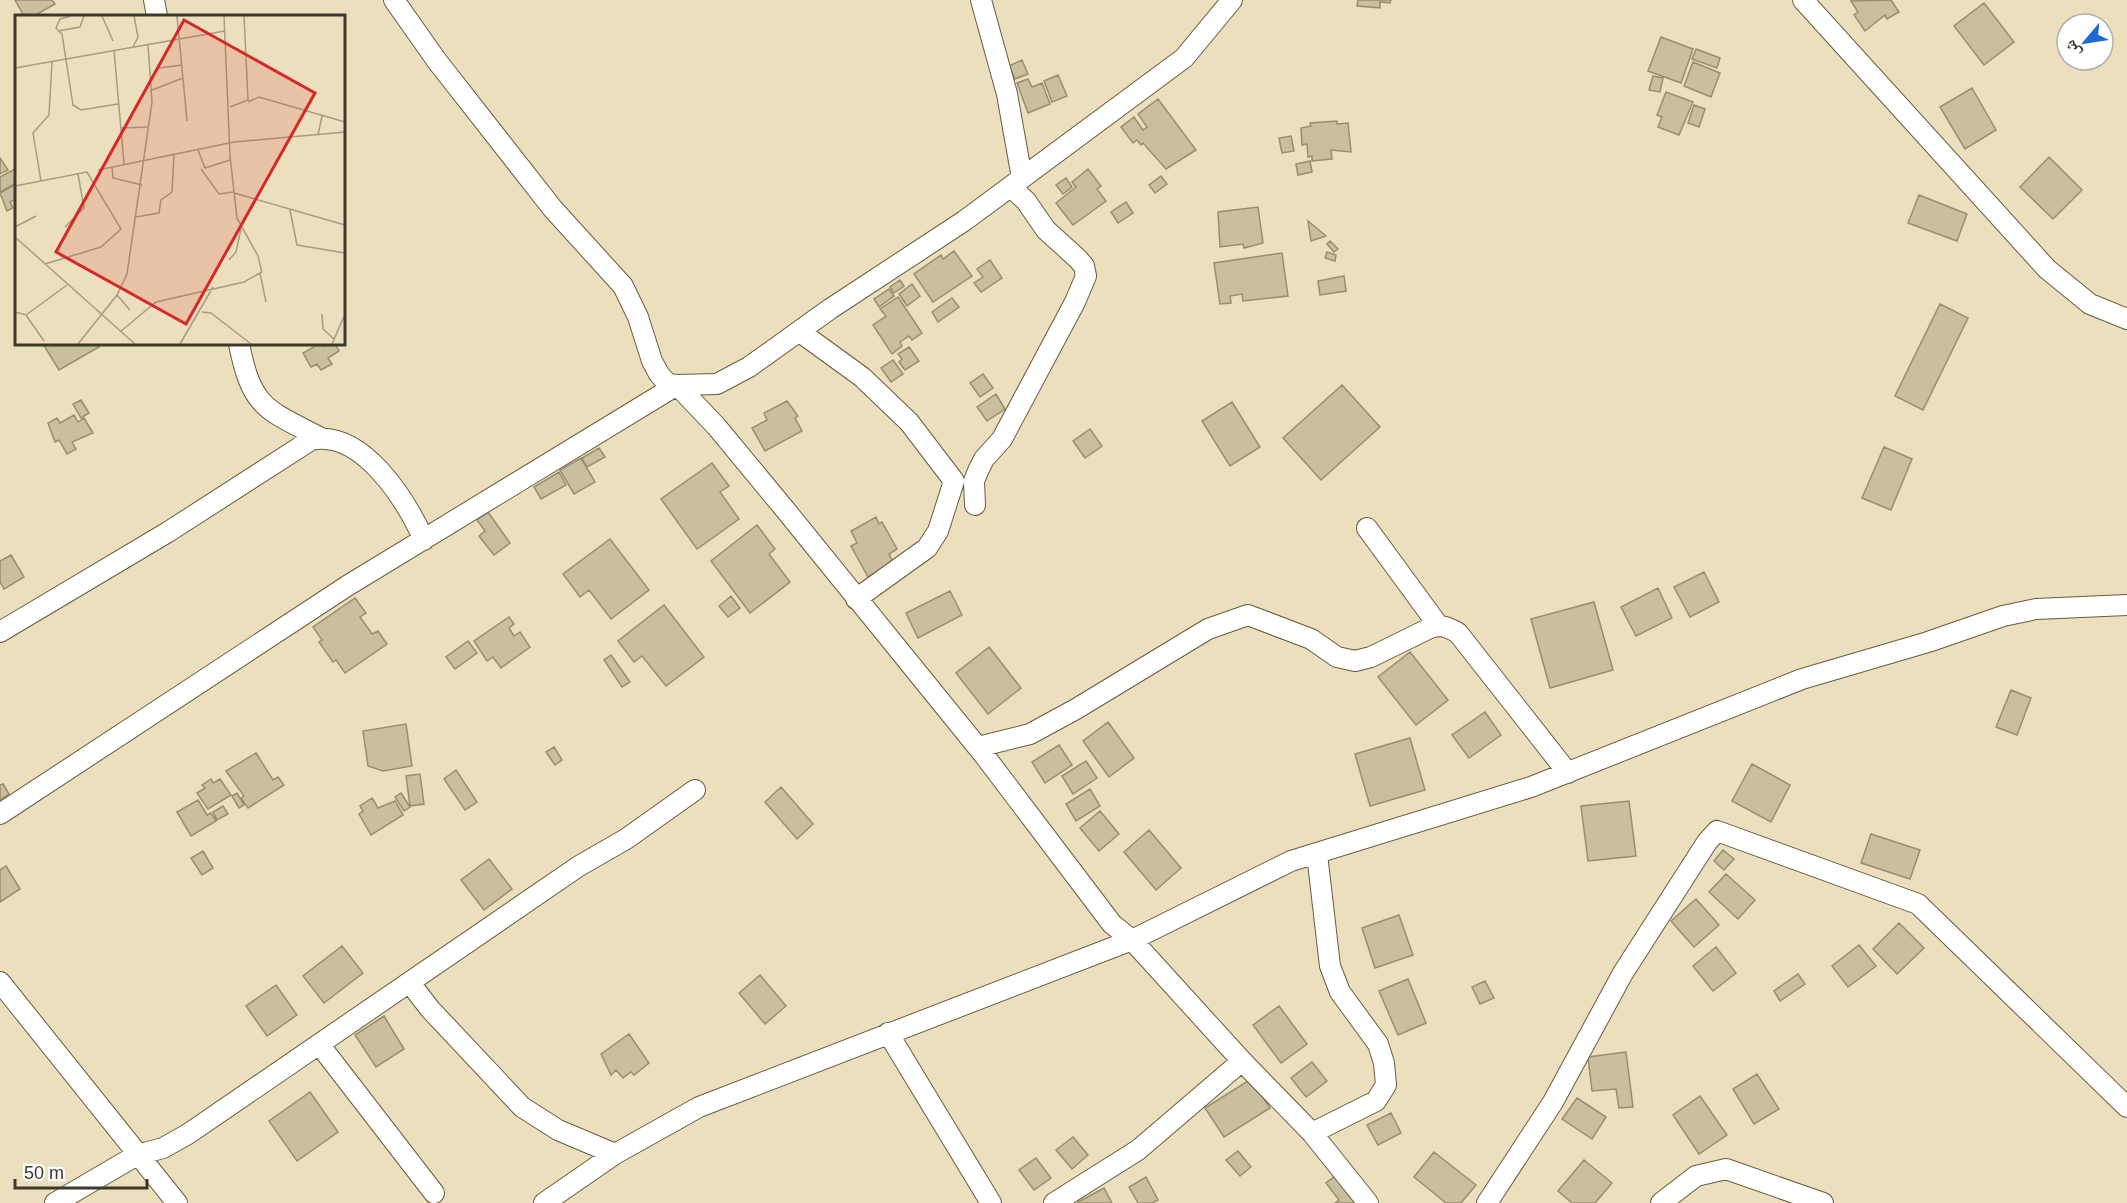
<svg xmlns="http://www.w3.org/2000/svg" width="2127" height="1203" viewBox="0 0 2127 1203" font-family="Arial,'Noto Naskh Arabic',sans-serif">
<rect width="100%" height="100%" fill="#ebdfbd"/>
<!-- building -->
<path fill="#c9be9d" stroke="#988d6d" stroke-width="1.5" d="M15,0H52L55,4L34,16H24Z
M1358,0H1391L1390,3L1380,2V8L1357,6Z
M1891,0L1899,12L1887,19L1885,15L1865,31L1854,15L1858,12L1851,1Z
M1984,3L2014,42L1984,65L1954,26Z
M1661,37L1693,49L1681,83L1648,71Z
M1696,49L1720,58L1717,68L1692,59Z
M1022,60L1028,74L1015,79L1009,66Z
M1693,62L1720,73L1711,97L1684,86Z
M1058,75L1067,96L1052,102L1044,81Z
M1653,76L1663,78L1660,92L1649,90Z
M1028,79L1032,87L1042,83L1050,104L1028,113L1017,83Z
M1972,88L1996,130L1965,149L1940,107Z
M1666,92L1693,102L1679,135L1658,127L1662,117L1657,115Z
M1158,99L1196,150L1166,169L1143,143L1141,145L1137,140L1133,143L1121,127L1134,117L1143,130L1147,127L1138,114Z
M1694,105L1705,109L1699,127L1688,123Z
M1337,121V124L1348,123L1351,152L1331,150L1332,159L1312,161V156L1308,157L1307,144L1302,145L1301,128L1311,126L1310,123Z
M1291,136L1294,151L1282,153L1279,138Z
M2049,157L2082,190L2053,219L2020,187Z
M0,158L8,170L0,174Z
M1310,161L1312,172L1298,175L1296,164Z
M15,169L16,183L0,192V177Z
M1088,169L1101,186L1097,189L1106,201L1073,225L1056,203L1076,187L1072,182Z
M1161,176L1167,184L1155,193L1149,185Z
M1066,178L1072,187L1063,194L1056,185Z
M16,184V199L10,202L13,208L7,211L0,193Z
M1919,195L1967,214L1957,241L1908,223Z
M1126,202L1133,213L1118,223L1111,212Z
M1258,207L1263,243L1244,248L1243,244L1220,247L1218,212Z
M1308,221L1326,236L1311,241Z
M1330,241L1338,249L1334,252L1327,244Z
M954,251L972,276L933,302L914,274L941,255L943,259Z
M1327,252L1336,255L1335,261L1325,258Z
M1282,253L1288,296L1243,301L1242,294L1230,296L1231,303L1220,304L1214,263Z
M990,260L1002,278L981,292L974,283L983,277L977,269Z
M1344,276L1346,291L1320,295L1318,281Z
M900,280L904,286L894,293L890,287Z
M912,284L920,296L907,306L899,294Z
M889,289L894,296L879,307L874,299Z
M898,297L922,333L912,340L909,336L900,342L902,346L892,354L873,325L886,316L880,309Z
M952,298L959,307L938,322L932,312Z
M1940,304L1968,318L1923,410L1895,396Z
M43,344H97L99,347L59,370Z
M319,344L323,346L335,344L339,351L328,358L332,364L321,370L317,364L311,367L303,353Z
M909,347L919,361L905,370L899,362L902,359L898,354Z
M893,360L903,374L891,382L881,368Z
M983,374L993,388L980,397L970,383Z
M1342,385L1380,427L1321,480L1283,438Z
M996,394L1005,409L987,421L977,407Z
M81,400L89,413L81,418L73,404Z
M787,401L798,416L795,418L802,431L765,451L752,428L767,420L764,413Z
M1232,402L1260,447L1230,466L1202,421Z
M74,415L78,422L84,418L93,433L72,442L76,449L67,454L59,440L55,442L48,423L57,418L60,423Z
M1090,429L1102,446L1085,458L1073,441Z
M1884,447L1912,459L1891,510L1862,498Z
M599,448L605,457L587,467L582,458Z
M581,458L595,482L574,494L560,470Z
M712,463L729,486L720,492L739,519L697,549L661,499Z
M559,472L566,485L541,499L534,487Z
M488,512L510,543L494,555L479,536L485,531L477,520Z
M876,517L879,524L882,522L897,549L889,554L893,562L868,577L851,546L857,543L851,531Z
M757,525L775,549L769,554L790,582L750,613L711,561Z
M610,539L649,590L611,619L589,590L580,597L563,574Z
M11,555L24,577L4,589L0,582V561Z
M1704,572L1719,602L1690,617L1674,587Z
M1658,588L1672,618L1636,636L1621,607Z
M950,591L962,615L918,638L906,613Z
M731,596L740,608L728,617L719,606Z
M355,598L366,613L360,617L372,634L378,631L387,644L345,673L336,660L333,662L319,642L322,640L313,627Z
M1594,602L1613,670L1550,688L1531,619Z
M664,605L704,657L666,686L642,656L634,662L618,641Z
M509,617L514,624L509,628L514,636L520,632L530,647L501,668L493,657L487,661L474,641Z
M468,641L477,653L455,669L446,657Z
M989,647L1021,688L988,714L956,673Z
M1410,652L1448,700L1416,725L1378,677Z
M611,655L630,682L622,687L604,660Z
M2011,690L2031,698L2017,735L1996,727Z
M1485,712L1501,735L1469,758L1452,735Z
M1108,722L1134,758L1109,777L1083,741Z
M406,724L412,766L383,771L368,766L363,731Z
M1410,738L1425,790L1370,806L1355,754Z
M1059,745L1072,765L1045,783L1032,762Z
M554,747L562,760L555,765L546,752Z
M256,753L273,780L278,777L284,785L248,808L241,798L244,796L226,771Z
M1086,761L1097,778L1073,794L1062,776Z
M1752,764L1790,785L1771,822L1732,801Z
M456,770L477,802L465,810L444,779Z
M420,774L424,804L410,806L406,776Z
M211,779L213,783L220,779L231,795L208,809L197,793L205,788L202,785Z
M3,784L9,794L0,800V785Z
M781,787L813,824L797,839L765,802Z
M1090,789L1100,806L1076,821L1066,804Z
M237,793L244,805L239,808L232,796Z
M401,793L410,807L404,811L395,797Z
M372,798L378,808L395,801L403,815L371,835L359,814L363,811L360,806Z
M198,800L207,815L211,813L216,821L191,836L177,812Z
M1629,801L1636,856L1588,861L1581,806Z
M223,806L228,814L217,820L213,812Z
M1100,811L1119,834L1099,851L1080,828Z
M1149,830L1181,868L1156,890L1124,852Z
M1871,834L1920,850L1910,879L1861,863Z
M1723,850L1734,859L1724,870L1714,861Z
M203,851L213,868L202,875L191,858Z
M489,859L512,889L484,910L461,880Z
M6,866L20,889L0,902V870Z
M1726,874L1755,900L1738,919L1709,892Z
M1696,899L1719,925L1694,947L1671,921Z
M1399,915L1413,955L1375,968L1362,928Z
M1899,923L1924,948L1897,974L1873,949Z
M1859,945L1876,966L1848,987L1832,966Z
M342,946L363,973L324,1003L303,976Z
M1716,947L1736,973L1713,991L1693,966Z
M1798,974L1805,984L1780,1001L1774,991Z
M760,975L786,1006L765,1024L739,993Z
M1408,979L1426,1023L1398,1035L1379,991Z
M1485,981L1494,998L1480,1004L1472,987Z
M276,985L297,1015L267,1036L246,1006Z
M1279,1006L1307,1044L1281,1063L1253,1025Z
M384,1016L404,1049L376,1067L355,1035Z
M629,1034L649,1063L634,1075L631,1072L623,1078L616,1070L611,1075L601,1054Z
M1626,1052L1633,1107L1619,1108L1616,1089L1592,1091L1588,1057Z
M1312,1062L1327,1081L1306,1097L1291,1078Z
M1757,1074L1779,1109L1754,1124L1733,1089Z
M1251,1079L1270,1108L1224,1137L1205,1108Z
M310,1092L338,1132L297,1161L269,1121Z
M1700,1096L1727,1135L1699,1154L1673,1115Z
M1577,1098L1606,1117L1592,1139L1562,1119Z
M1391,1113L1401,1133L1378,1145L1367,1125Z
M1073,1137L1088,1155L1072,1169L1056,1150Z
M1238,1151L1251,1167L1240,1176L1226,1160Z
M1434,1152L1476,1185L1461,1203H1446L1414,1177Z
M1036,1158L1051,1178L1034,1190L1019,1170Z
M1584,1160L1612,1183L1595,1203H1572L1558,1191Z
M1339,1173L1361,1203H1335L1339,1200L1326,1183Z
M1146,1177L1158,1200L1152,1203H1138L1129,1187Z
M1104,1188L1112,1203H1079L1078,1202Z"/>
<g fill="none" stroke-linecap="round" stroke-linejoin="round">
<!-- minor casing -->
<g stroke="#665c3e" stroke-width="22">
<path id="minor" d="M154,0L157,16
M394,0L437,61L553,209L623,286L638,317L652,361L659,374L668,384L677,385L717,384L749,367L830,309L964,221L1184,58L1232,0
M981,0L1007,94L1022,178
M1803,0L2047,269L2090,304L2127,319
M800,332L862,377L909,422L954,481L938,531L927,548L856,599
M239,344C252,408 265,409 321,438
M677,385L716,426L783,507L984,755L1112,924L1132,940L1242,1061L1312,1133L1368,1203
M975,505L974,481L978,471L984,459L1002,439L1075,302L1086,276L1084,266L1078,259L1046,230L1026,201L1011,187
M1367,528L1438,625
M0,632L168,532L311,440C362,429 406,500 424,540
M978,747L1030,734L1076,709L1208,629L1248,615L1311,639L1337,657L1355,661L1371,657L1430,628C1441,624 1448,627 1458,633L1568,773
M0,814L347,586L677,385
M0,982L177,1203
M410,983L430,1009L522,1107L558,1130L615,1154
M888,1033L991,1203
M319,1044L434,1193
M1312,1133L1376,1101L1386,1085L1384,1063L1378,1044L1340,992L1330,966L1317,854
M55,1203L137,1155L163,1148L188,1134L579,866L626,839L695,790
M544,1203L615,1154L699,1107L1132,940L1291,861L1531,787L1802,679L1928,642L2003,616L2036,609L2127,605
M1054,1203L1138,1150L1242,1061
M1487,1203L1553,1102L1623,973L1707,842L1717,831L1918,904L2127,1107
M1661,1203L1696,1176L1726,1169L1823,1203"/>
</g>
<!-- minor -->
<use href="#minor" stroke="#fff" stroke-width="20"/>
</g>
<!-- overview -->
<g transform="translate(15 15)">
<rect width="330" height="330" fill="#ebdfbd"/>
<path fill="none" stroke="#a59c82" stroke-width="1.5" d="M56,1L45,4L41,13L47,19L58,90L66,95L103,89M87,1L98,26M162,1L172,106M209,1L215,141L222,203L243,241L247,258M43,16L65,12L69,1M118,32L123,22L119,1M99,35L109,149M0,53L210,16M144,53L167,50M137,75L168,63M233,87L244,82L330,107M215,92L233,85L229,1M106,113L134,112M303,120L307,101M183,135L190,153L215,145M97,152L98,163L127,170M186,154L204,179L218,177M83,155L219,127L330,117M26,166L18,118L34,100L37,47M0,171L72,157L106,214L86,232L30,249M219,178L330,210M275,195L282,230L330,238M121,202L144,198L146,185L157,177L159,139M0,212L21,201M50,212L69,193L63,159M0,222L120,329M214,245L221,237L226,214M102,280L115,295M0,297L11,300L52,270M187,297L196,298L236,329M307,299L308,314L319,324M11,300L29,326M105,317L141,287L229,267L245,258L251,287M63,329L102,280L112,259L137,87L133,30M165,329L198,272M317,329L330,299"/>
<path fill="#d62828" fill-opacity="0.15" stroke="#d62828" stroke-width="3" d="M169,5L300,78L171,309L41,237Z"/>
<rect width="330" height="330" fill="none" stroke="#3d382a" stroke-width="3"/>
</g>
<!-- north arrow -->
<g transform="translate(2085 42) rotate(241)"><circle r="28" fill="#ffffff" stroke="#b1afaa" stroke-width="1.5"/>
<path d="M0-4.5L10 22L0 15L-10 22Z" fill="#1e69d4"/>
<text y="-9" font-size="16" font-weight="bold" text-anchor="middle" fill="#3d382a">ش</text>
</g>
<!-- scale -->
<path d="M15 1179v9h132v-9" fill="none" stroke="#3d382a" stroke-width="3"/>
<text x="24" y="1179" font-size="18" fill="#3d382a" stroke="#ffffff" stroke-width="4.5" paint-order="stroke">50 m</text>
</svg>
